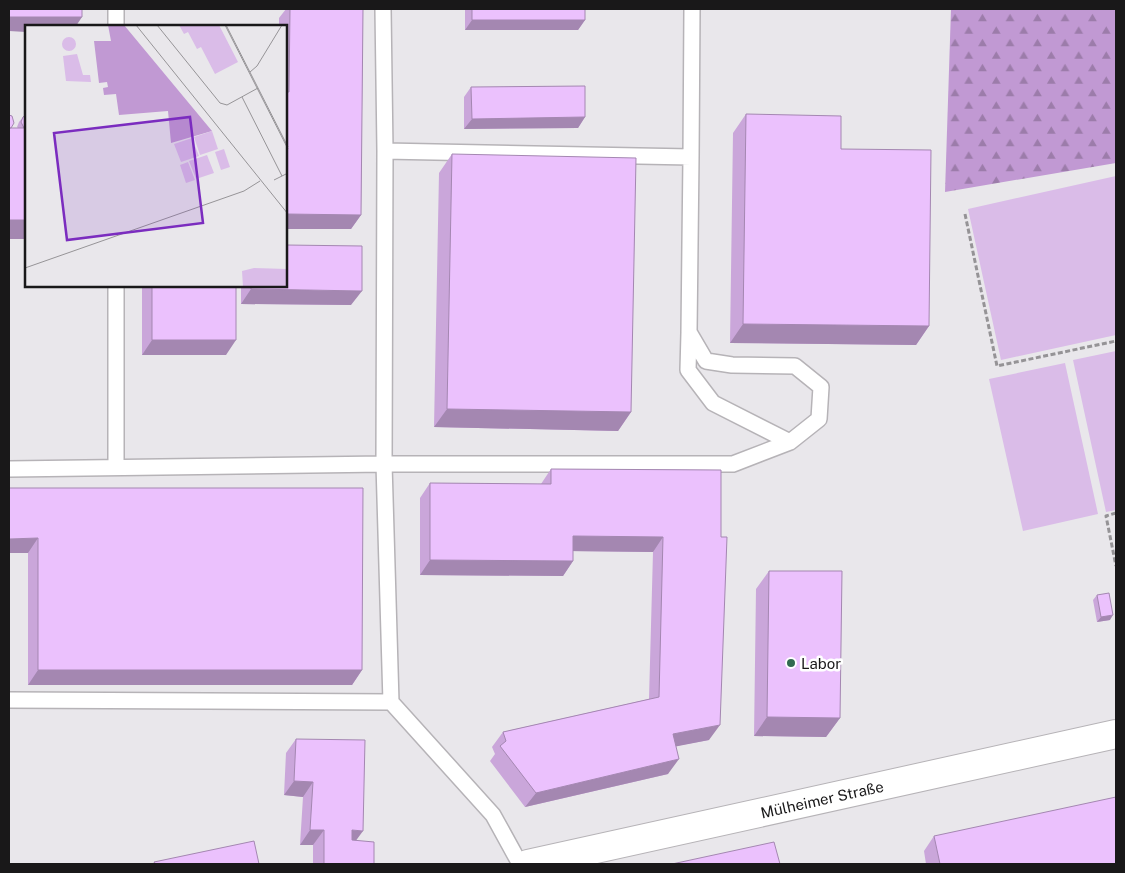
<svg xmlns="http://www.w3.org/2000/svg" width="1125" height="873" viewBox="0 0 1125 873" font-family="'Public Sans',sans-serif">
<defs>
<pattern id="forest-firs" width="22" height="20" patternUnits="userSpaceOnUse" patternTransform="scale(1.25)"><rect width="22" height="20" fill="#c199d3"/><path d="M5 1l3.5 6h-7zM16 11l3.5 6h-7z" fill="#9c7caa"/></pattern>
</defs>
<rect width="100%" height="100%" fill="#e9e7eb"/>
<!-- forest -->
<path fill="url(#forest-firs)" d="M951,9H1116V163L945,192Z"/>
<!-- pitch -->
<path fill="#dabce8" d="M1116,176V335L1001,360L968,209Z
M1116,351V510L1106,512L1073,360Z
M1065,363L1098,514L1023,531L989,379Z"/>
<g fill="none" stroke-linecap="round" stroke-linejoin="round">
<!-- lane casing -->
<g stroke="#b6b3b7" stroke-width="18">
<path id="lane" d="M116,9V26
M383,9L385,151L384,464L391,702L493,815L520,864
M385,151L691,157L692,9
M116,286V467
M689,333L688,370L713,403L790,442
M9,469L384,464H733L790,442L819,419L821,387L795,366L732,365L706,361L689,332L691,157
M9,700L391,702"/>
</g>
<!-- street casing -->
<g stroke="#b6b3b7" stroke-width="30">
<g id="street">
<path id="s1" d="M528,864L1116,734"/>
</g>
</g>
<!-- path -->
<path stroke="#959396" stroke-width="3" stroke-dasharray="5 2.5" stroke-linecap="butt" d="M965,214L997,366L1116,341
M1116,513L1106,516L1116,566"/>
<!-- lane -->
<use href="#lane" stroke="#fff" stroke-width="15"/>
<!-- street -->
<use href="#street" stroke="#fff" stroke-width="28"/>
</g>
<!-- wall -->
<path fill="#caa6da" d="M286,9H363L361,215L351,229H286V26H279V18Z
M465,9H585V20L578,30H465Z
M471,87L585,117L578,128L464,129V97Z
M746,114L841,149L929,326L916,345L730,343L733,133Z
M26,115V239H9L11,128H18L17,127L19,122L23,117Z
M452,154L631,412L618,431L434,427L439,173Z
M142,286H236L226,355H142Z
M241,286H286L351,305L241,304Z
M551,469L721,470L709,740L676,746L668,774L525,807L490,761L495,754L492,747L503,732L649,699L653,552L573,551V561L563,576L420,575V498L430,483L541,484Z
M9,488L362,670L352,685H28V553Z
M769,571L840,718L826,737L754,736L756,589Z
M1097,595L1110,620L1097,622L1093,600Z
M296,739L356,840L374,864H313V845H300L303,797L284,795L286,753Z
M934,836L1116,864H926L924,851Z"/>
<!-- shaded-wall -->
<path fill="#a487b1" d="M9,17H82L76,26H26V32L9,31Z
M472,20H585L578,30H465Z
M585,117L578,128L464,129L472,119Z
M286,214L361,215L351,229H286Z
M9,220H26V239H9Z
M251,289L362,291L351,305L241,304Z
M743,324L929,326L916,345L730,343Z
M152,340H236L226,355H142Z
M447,409L631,412L618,431L434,427Z
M573,536L663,537L653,552L563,551Z
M38,538L28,553H9V539Z
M430,560L573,561L563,576L420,575Z
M1113,615L1110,620L1097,622L1101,617Z
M38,670H362L352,685H28Z
M767,717L840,718L826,737L754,736Z
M720,725L709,740L663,749L673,734Z
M679,759L668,774L525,807L536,793Z
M294,781L313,782L303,797L284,795Z
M310,830H324L313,845H300Z
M352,830L363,831L352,846Z"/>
<!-- building -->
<path fill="#ebc1fd" stroke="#a487b1" d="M9,9H82V17H9Z
M290,9H363L361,215L286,214V92H289Z
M472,9H585V20H472Z
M585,86V117L472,119L471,87Z
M746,114L841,116V149L931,150L929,326L743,324Z
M9,115L12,116L14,123L11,128H9Z
M26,115V128H24L21,122L23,117Z
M9,128H26V220H9Z
M452,154L636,158L631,412L447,409Z
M286,245L362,246V291L251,289V286H286Z
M152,286H236V340H152Z
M551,469L721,470V537H727L720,725L673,734L679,759L536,793L500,746L506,741L503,732L659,697L663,537L573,536V561L430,560V483L551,484Z
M9,488H363L362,670H38V538L9,539Z
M769,571H842L840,718L767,717Z
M1109,593L1113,615L1101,617L1097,595Z
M296,739L365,740L363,831L352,830V840L374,842V864H324V830H310L313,782L294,781Z
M1116,797V864H940L934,836Z
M254,841L259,864H155L154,862Z
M774,842L780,864H672Z"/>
<!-- markers -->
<circle fill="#326950" stroke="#fff" stroke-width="2" cx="791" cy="663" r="5"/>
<g text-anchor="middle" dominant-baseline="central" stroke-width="5" stroke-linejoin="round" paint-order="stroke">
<!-- poi labels -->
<g font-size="15" fill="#191819" stroke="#fff" text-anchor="start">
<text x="801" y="663">Labor</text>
</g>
<!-- street labels -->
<g font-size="15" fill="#191819" stroke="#fff">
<text stroke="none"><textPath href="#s1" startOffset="301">Mülheimer Straße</textPath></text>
</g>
</g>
<!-- overview -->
<g transform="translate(25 25)">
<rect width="262" height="262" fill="#e9e7eb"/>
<path d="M37 19a7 7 0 1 1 14 0a7 7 0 1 1-14 0ZM52,29L58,50H65L66,57L41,56L38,31ZM229,243L262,244V262H218L217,246Z" fill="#dabce8"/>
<path d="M83,0H99L187,106L146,118L143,86L94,90L91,69L79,70L78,63L83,62L82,57L74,58L69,16H86Z" fill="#c199d3"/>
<path d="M154,0H194L213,37L190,49L176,22L172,24L163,7L159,9Z" fill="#dabce8"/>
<path d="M187,106L193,124L175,130L169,112ZM167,113L174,131L156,137L149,119ZM199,124L205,142L196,145L190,127ZM182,130L189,148L171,154L164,136ZM163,137L170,155L161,158L155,140Z" fill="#dabce8"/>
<path fill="none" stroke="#969497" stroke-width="1" d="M111,0L263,189M132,0L195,78L202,80L233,63M200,0L263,124M201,0L263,122M225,47L232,41L257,0M217,72L257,151M249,155L263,148M0,243L219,166L235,156"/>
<path fill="#7b2cbf" fill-opacity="0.15" stroke="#7b2cbf" stroke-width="2.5" d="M165,92L178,198L42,215L29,108Z"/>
<rect width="262" height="262" fill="none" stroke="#191819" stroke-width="2.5"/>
</g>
<!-- border -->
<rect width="1125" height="873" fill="none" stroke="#191819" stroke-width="20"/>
</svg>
